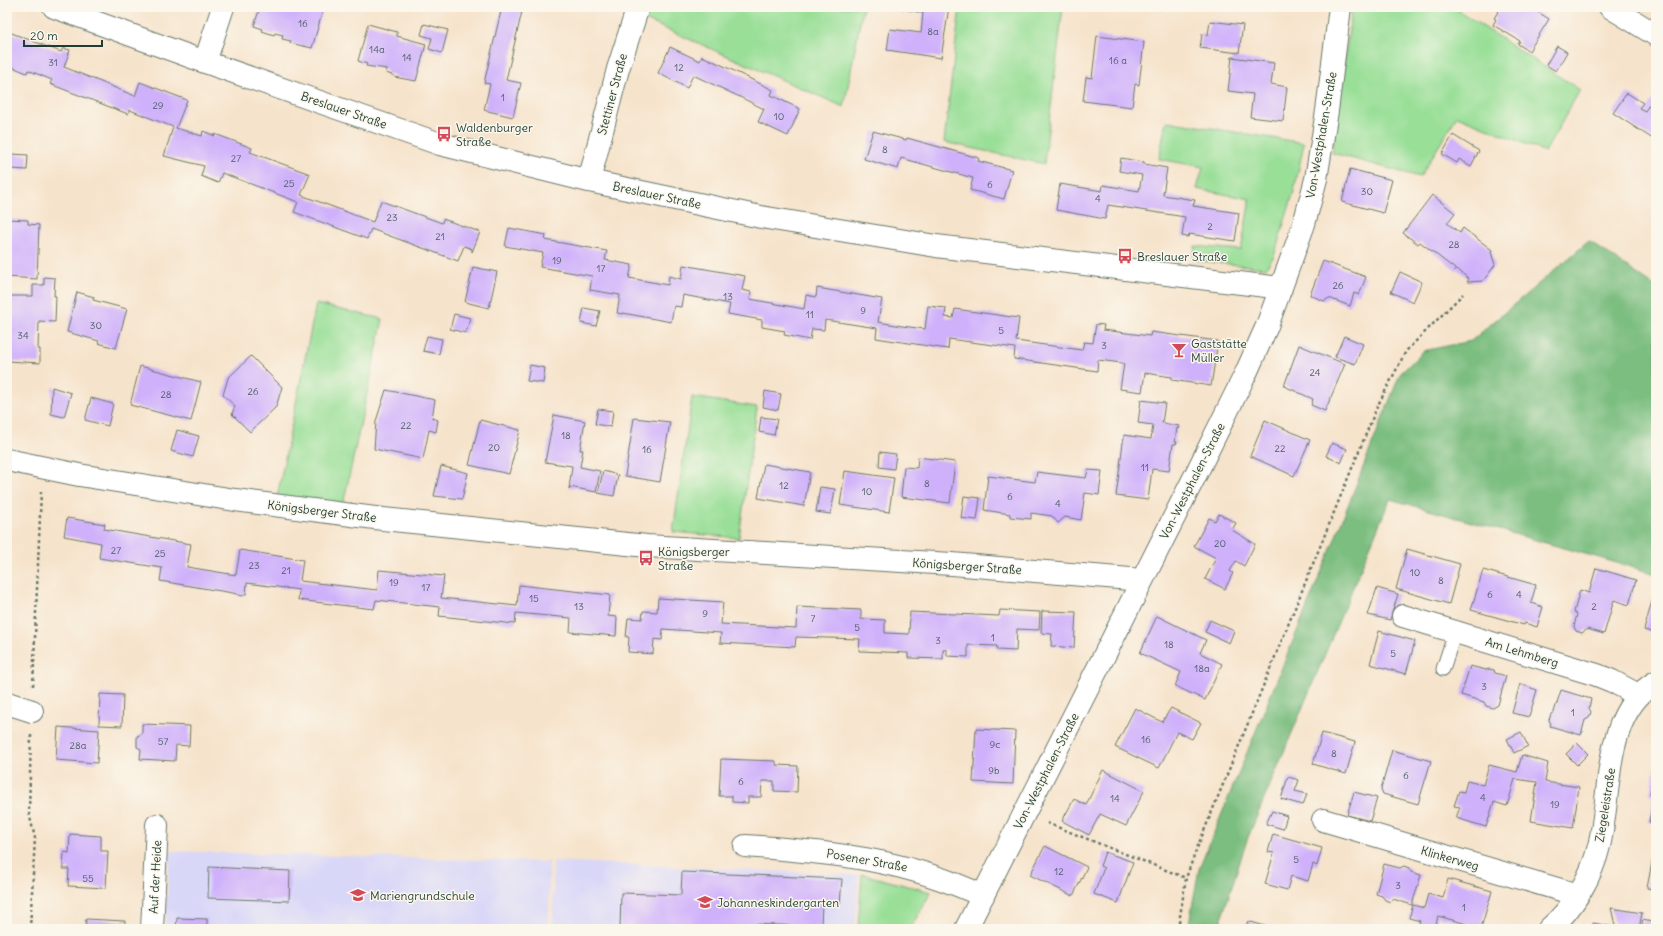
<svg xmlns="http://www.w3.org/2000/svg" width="1663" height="936" viewBox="0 0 1663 936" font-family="Delius,sans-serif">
<rect width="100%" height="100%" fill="#fbf7ec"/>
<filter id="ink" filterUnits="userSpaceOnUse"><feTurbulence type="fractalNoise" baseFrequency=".025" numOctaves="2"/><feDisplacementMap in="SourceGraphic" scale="8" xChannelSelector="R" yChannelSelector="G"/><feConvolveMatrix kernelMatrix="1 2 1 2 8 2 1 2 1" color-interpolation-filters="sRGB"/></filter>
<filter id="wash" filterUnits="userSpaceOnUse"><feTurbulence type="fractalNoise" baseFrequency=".012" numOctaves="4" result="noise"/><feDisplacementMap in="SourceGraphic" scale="16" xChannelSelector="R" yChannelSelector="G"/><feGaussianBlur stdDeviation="0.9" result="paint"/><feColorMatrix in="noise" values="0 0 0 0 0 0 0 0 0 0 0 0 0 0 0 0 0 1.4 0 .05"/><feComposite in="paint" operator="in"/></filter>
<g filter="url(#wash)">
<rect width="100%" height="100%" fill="#f6e3cb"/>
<!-- built -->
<path fill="#d9d7f8" d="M170,851L549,862V929H165Z
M553,861L859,875L855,929H553Z"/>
<!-- green -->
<path fill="#9adf98" stroke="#5c8e66" d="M648,7H863L844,107L643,19Z
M960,7H1063L1044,164L944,142Z
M1352,7H1453L1580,90L1545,152L1457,116L1420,177L1332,153Z
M1166,121L1304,143L1294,191L1274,256L1266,268L1193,260L1195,246L1241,250L1250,199L1197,189L1203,167L1159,159Z
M316,304L383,319L343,505L277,497Z
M692,397L757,407L739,538L673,532Z
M862,874L931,892L910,929H868L858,927Z"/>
<!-- forest -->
<path fill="#7bbe80" stroke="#4d7e5a" d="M1589,241L1656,287V574L1390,499L1247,840L1218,929H1188L1199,869L1330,551L1400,374L1423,351L1471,341Z"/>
<g id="blocks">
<!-- building -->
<path fill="#cfb1fb" d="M260,7H312L323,10L312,48L290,43L291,41L282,39L283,35L275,33L274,35L262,31L263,29L254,26Z
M502,7H523L506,80L521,83L513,117L484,110L490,84L484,83Z
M893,7H949L941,58L887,50L890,29L921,33L923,13Z
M1147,7H1160V10Z
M1501,7H1530L1549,19L1529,51L1518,44L1520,41L1493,25L1496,19L1494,18Z
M1210,21L1243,25L1239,53L1200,48L1202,34L1208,35Z
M368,24L397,32V36L426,44L416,81L394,77L395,76L386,73L387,69L366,66L367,64L358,61Z
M424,24L448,30L442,53L429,49L432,38L421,35Z
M9,32L61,52L63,48L70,50L64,67L135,96L140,82L187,100L176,128L202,136L203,131L215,136V134L252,148L250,152L310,174L301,195L373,222L381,201L442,223L443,219L480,232L472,252V249L464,246L458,261L371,229L367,239L294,212L298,202L222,173L218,183L201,176L204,166L164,156L173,127L130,110L128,114L50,84L52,80L28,70L27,73L7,65V37Z
M1097,36L1144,42L1139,85L1135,84L1132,107L1083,101L1086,77L1092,78Z
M1557,46L1567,52L1556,71L1546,65Z
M670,47L700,61L702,56L728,68L773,90L771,95L800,109L788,136L758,122L764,109L740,97L693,75L687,88L658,73Z
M1232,57L1274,63L1271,84L1287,87L1283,121L1250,117L1253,94L1228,91Z
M1627,93L1643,103L1639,108L1645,111L1656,94V141L1613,113Z
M873,131L906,140L907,138L979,158L978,161L1012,170L1004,199L970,190L973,178L901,158L898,169L864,159Z
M1453,135L1479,151L1471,166L1459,159L1457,163L1442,154Z
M12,154L28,155L27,170L11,169Z
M1121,158L1144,162V164L1167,168L1163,195L1195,200L1193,206L1239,213L1235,241L1189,234L1188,237L1182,236L1185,217L1108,205L1105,219L1056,210L1060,184L1102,191L1103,185L1139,191L1142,175L1119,171Z
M1350,169L1392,180L1383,213L1342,202Z
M1432,195L1455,213L1447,223L1460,233L1463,228L1492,250L1491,252L1495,265L1483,281L1467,282L1469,279L1457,269L1455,271V269L1420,242L1418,244L1403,233Z
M7,219L28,220V224L39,225L37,279L7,277Z
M509,228L546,235L545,240L607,251L605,260L632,265L629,278L668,285L669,276L681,279L683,265L745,276L742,290L751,292L750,299L804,309L806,295L816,297L817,288L882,299L878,322L902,326L925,329L928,306L946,308L945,317L953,318L955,309L1019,318L1016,341L1082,350L1084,342L1093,343L1096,324L1104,325L1103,330L1150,336L1151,332L1218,341L1211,386L1172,380V377L1145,373L1142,392L1120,389L1124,364L1122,363L1098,360L1097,371L1014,359L1015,348L949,339L948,349L876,338L877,328L825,320L824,330L812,329L810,340L784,335L785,331L762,327V320L728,314L730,304L683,295L681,307L674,306L671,322L623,313V314L617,313L620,295L590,290L592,276L540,267L543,253L505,246Z
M1323,261L1366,277L1359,295L1354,293L1350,306L1329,298L1324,301L1310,295Z
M473,267L497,272L489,308L465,302Z
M1400,272L1422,282L1413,302L1391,292Z
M44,277L55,278L54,296H56L55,322L39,321L38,349H40V363L7,361V320H9V296H33V285H44Z
M77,292L94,297L93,300L127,309L116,348L98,343L99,341L67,332Z
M584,308L600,311L596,326L581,323Z
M454,314L470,318L466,333L450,329Z
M427,336L442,339L439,354L423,351Z
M1344,336L1363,344L1355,364L1335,357Z
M1299,345L1345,364L1325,411L1311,405L1313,399L1284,386Z
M251,356L282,387L276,407L250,432L232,414L235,406L223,395L228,378Z
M530,365L545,368L543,383L527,381Z
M140,366L201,382L191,421L130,405Z
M52,387L71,393L64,417L51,414Z
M386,390L435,400L432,418L438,420L436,432L429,430L423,459L374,449L376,421Z
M765,391L781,394L778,410L763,407Z
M91,398L113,404L108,426L85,420Z
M1141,400L1165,403L1162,423L1179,426L1178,429L1177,428L1175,442H1177L1176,444H1173L1169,471L1152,469L1148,500L1116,496L1124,435L1151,439L1153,425L1138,423Z
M598,409L613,411L611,427L595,424Z
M554,415L585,421L580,450H583L580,467L600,471L596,492L570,487L569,489L572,466L545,462Z
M761,417L777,419L774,435L759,432Z
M634,418L670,422L660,482L625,476Z
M480,420L520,430L509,474L469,465Z
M1265,420L1310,440L1294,476L1250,456Z
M177,430L199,436L193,457L171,451Z
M1332,443L1347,449L1341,463L1326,456Z
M880,452L896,454L894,469L879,467Z
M918,457L955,462L950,503L901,497L904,467L917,468Z
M764,464L810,472L804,506L758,498Z
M441,466L468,473L462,499L434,496Z
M1088,470L1102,471L1099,495L1085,493L1081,520L1065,517L1058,523L1052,516L1031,513V519L1010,517V514L984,510L988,476L1035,482L1037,472L1086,478Z
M603,471L618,475L614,496L598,493Z
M845,471L894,478L889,512L840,505Z
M820,487L835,489L831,514L816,512Z
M964,496L980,498L977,520L961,518Z
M1219,514L1236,523L1232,530L1255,544L1244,566L1236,561L1230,571L1233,573L1225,589L1205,579L1216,558L1194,546L1209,518L1215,521Z
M67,518L105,524L104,529L191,544L187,567L236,575L240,550L303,560L300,581L377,590L379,570L444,576L441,598L517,606L519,585L610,595L608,616L617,617L616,636L570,632L571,618L516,613L515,624L439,616L440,607L376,600L374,609L298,600L299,590L247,583L246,594L242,596L233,593L160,581L162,568L99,558L101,543L64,536Z
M1407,549L1460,564L1449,604L1396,589Z
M1596,568L1636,580L1629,605L1614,600L1604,634L1587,629L1582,633L1576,631L1574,627L1577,614L1574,612L1580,590L1589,593Z
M1483,570L1536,585L1531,603L1543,607L1537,627L1525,623L1524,625L1471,610Z
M1377,588L1398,594L1390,620L1368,615Z
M1654,594L1656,595V633L1644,630Z
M658,598L723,602L721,624L796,628L797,607L861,610V619L885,620V633L909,634L910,612L999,616L1000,610L1040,612L1039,630L1017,629L1016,651L997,650V646L968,645V657L947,656V650H943V659L908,658V653L859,651L860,639L796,637L795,647L720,643L721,633L663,629L662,640L654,639L653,654L628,652L629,637H626L628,618L642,619L643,611L657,612Z
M1042,611L1076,612L1074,648L1051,646L1052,634L1041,633Z
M1157,616L1206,640L1200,653L1222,664L1205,700L1175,686L1181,672L1140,653Z
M1210,620L1234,631L1229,643L1205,632Z
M1379,631L1415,641L1406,674L1370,664Z
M1470,666L1486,670L1489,669L1494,670L1495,673L1506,676L1498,705L1493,708L1486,706L1484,702L1461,695Z
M1520,684L1537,690L1529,717L1512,713Z
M1561,690L1591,699L1589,708L1591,712L1589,718L1585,720L1581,735L1550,726L1551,724L1549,720L1551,714L1554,712Z
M100,694L123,695L122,726L99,725Z
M1135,708L1162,722L1171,708L1201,723L1192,739L1177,732L1159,768L1115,747Z
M142,724L190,726L189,746L176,745L175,761L140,759L141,749L137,747V736L142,734Z
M58,727L99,730L97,763L56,760Z
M976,729L1015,731L1013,784L973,782Z
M1521,732L1528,746L1514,753L1507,739Z
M1322,733L1355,742L1346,774L1313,764Z
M1577,743L1588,754L1577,765L1566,754Z
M1392,750L1431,761L1418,804L1383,794L1381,789Z
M1522,755L1548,763L1545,782L1579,787L1573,828L1531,821L1537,782L1515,779L1507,806L1494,802L1486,827L1456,818L1460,807L1454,806L1459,791L1464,792L1467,781L1483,785L1489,765L1517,772Z
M721,759L776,761V765L798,766L797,792L774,791V781H762L761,797H748V803L732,802V796H719Z
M1655,768H1656V823L1649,822L1654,795L1650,794Z
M1103,770L1144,791L1126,826L1100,814L1089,835L1062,821L1074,799L1086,805Z
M1288,777L1299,780L1295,791L1307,794L1303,805L1281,799Z
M1354,792L1377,798L1370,821L1347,815Z
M1272,811L1287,816L1283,829L1266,824Z
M70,834L101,836V851H108L106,888L68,886L69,869H63L64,852L69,853Z
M1273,834L1322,848L1317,866L1313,864L1308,881L1291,876L1287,890L1265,884L1274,853L1268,852Z
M1045,846L1087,867L1073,896L1030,875Z
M1655,846H1656V890L1647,888Z
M1105,852L1133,862L1118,903L1094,894L1104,868L1100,866Z
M1384,864L1400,868L1404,866L1409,868L1411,872L1421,875L1412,905L1393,899L1390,902L1385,900L1382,896L1376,894Z
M209,867L290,871L289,901L208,898Z
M682,872L842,879L840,904L822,903L821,927L755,924V929H620L621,893L681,895Z
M1448,879L1492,891L1481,928L1438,916L1435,929H1425L1418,927L1420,921L1409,918L1413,905L1424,908L1428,894L1443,898Z
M1611,908L1642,913L1639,929L1615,925Z
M177,918L207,919V929H176Z
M86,919L125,921V929H85Z
M1643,920L1656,923V929H1641Z
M1248,921L1275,929H1245Z
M1593,923L1620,928V929H1592Z"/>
</g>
</g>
<g filter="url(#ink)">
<use href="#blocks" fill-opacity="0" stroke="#6a7769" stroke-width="1"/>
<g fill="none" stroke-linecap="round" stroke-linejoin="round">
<!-- lane casing -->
<g stroke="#6a7769" stroke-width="15">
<path id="lane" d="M1443,669L1455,632"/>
</g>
<!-- street casing -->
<g stroke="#6a7769" stroke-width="24">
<path id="street" d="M54,7L205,62L440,144L589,181L761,217L936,246L1281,288
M1610,7L1656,35
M205,62L223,7
M589,181L618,69L638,7
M7,460L79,475L235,500L383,519L647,546L952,564L1142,580
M1403,616L1597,675L1612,681L1638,695
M7,703L32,711
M1323,820L1578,895
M745,846C831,852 904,859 983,896
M152,929L157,825
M966,929L1196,474L1246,373L1267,326L1304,224L1316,179L1327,111L1340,7
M1549,929C1573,909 1592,876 1599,846C1612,793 1602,713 1656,682"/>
</g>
<!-- path -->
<path stroke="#6a7769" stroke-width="2.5" stroke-dasharray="3 3" stroke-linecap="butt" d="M33,686L41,491
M1047,823L1186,878
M30,929L35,838L29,813L31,735
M1178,929L1186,878L1195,853L1377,407L1406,351L1463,294"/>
<!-- lane -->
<use href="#lane" stroke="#fff" stroke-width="13"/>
<!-- street -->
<use href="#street" stroke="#fff" stroke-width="22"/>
</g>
</g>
<!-- icons -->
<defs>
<g id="bus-bare" transform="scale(1.2)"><path d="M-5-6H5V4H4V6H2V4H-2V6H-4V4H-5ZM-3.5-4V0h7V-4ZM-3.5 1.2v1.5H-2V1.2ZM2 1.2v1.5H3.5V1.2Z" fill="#d1495b" stroke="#fbf7ec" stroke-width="2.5" paint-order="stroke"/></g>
<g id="bar-bare" transform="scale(1.2)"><path d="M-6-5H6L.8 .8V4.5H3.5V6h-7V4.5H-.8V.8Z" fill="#d1495b" stroke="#fbf7ec" stroke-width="2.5" paint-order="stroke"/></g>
<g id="school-bare" transform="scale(1.2)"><path d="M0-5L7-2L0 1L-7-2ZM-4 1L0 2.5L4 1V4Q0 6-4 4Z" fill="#d1495b" stroke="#fbf7ec" stroke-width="2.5" paint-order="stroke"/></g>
</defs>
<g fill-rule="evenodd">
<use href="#bus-bare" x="444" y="134"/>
<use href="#bus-bare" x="1125" y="256"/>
<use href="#bar-bare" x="1179" y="350"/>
<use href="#bus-bare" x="646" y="558"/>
<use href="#school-bare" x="358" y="895"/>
<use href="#school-bare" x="705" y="902"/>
</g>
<g text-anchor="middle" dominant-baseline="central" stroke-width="3" stroke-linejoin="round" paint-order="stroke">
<!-- number labels -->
<g font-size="10" fill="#4b5a66">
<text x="303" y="23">16</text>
<text x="933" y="31">8a</text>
<text x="377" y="49">14a</text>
<text x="407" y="57">14</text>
<text x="1118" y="60">16 a</text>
<text x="53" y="62">31</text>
<text x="679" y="67">12</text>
<text x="503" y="97">1</text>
<text x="158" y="105">29</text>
<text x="779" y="116">10</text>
<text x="885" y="149">8</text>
<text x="236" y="158">27</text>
<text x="289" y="183">25</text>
<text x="990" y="184">6</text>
<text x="1367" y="191">30</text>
<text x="1098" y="198">4</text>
<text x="392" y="217">23</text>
<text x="1210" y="226">2</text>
<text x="440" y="236">21</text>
<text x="1454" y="244">28</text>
<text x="557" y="260">19</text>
<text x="601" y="268">17</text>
<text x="1338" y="285">26</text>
<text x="728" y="296">13</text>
<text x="863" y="310">9</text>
<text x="810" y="314">11</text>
<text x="96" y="325">30</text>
<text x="1001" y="330">5</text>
<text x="23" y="335">34</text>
<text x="1104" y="345">3</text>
<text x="1315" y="372">24</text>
<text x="253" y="391">26</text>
<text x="166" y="394">28</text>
<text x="406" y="425">22</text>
<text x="566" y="435">18</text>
<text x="494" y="447">20</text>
<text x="1280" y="448">22</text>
<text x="647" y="449">16</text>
<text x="1145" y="467">11</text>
<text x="927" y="483">8</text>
<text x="784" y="485">12</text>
<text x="867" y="491">10</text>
<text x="1010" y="496">6</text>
<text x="1058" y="503">4</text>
<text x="1220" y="543">20</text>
<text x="116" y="550">27</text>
<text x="160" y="553">25</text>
<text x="254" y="565">23</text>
<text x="286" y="570">21</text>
<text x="1415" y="572">10</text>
<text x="1441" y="580">8</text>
<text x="394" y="582">19</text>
<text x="426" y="587">17</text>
<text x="1490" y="594">6</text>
<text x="1519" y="594">4</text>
<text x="534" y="598">15</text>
<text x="579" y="606">13</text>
<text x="1594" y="606">2</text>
<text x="705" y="613">9</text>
<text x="813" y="618">7</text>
<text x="857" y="627">5</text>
<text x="993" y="637">1</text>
<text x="938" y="640">3</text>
<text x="1169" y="644">18</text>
<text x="1393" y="653">5</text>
<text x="1202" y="668">18a</text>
<text x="1484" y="686">3</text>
<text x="1573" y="712">1</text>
<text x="1146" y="739">16</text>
<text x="163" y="741">57</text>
<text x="995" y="744">9c</text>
<text x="78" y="745">28a</text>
<text x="1334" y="753">8</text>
<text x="994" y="770">9b</text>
<text x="1406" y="775">6</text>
<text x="741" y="781">6</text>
<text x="1483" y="797">4</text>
<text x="1115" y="798">14</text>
<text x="1555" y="804">19</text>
<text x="1296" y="859">5</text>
<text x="1059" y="871">12</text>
<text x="88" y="878">55</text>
<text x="1398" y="885">3</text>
<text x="1464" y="907">1</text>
</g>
<!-- street labels -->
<g font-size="12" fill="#1f3d34" stroke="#fbf7ec">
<text transform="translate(612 94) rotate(-75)">Stettiner Straße</text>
<text transform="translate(344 110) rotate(19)">Breslauer Straße</text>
<text transform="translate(1321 135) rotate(-80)">Von-Westphalen-Straße</text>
<text transform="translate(657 195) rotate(12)">Breslauer Straße</text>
<text transform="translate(1192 481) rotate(-63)">Von-Westphalen-Straße</text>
<text transform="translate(322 511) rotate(7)">Königsberger Straße</text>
<text transform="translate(967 566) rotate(4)">Königsberger Straße</text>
<text transform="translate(1522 652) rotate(17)">Am Lehmberg</text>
<text transform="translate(1046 771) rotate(-63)">Von-Westphalen-Straße</text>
<text transform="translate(1605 805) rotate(-81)">Ziegeleistraße</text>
<text transform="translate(1450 858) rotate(16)">Klinkerweg</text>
<text transform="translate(867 860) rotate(10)">Posener Straße</text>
<text transform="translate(155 877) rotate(-87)">Auf der Heide</text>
</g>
<!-- poi labels -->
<g font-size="12" fill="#1f3d34" stroke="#fbf7ec" text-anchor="start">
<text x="456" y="127">Waldenburger<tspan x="456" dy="14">Straße</tspan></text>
<text x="1137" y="256">Breslauer Straße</text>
<text x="1191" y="343">Gaststätte<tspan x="1191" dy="14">Müller</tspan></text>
<text x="658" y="551">Königsberger<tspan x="658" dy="14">Straße</tspan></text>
<text x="370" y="895">Mariengrundschule</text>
<text x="717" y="902">Johanneskindergarten</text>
</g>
</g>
<!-- margin -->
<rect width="1663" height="936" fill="none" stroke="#fbf7ec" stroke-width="24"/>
<!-- scale -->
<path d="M24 40v6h78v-6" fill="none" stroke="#1f3d34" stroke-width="2"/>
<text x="30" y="40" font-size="12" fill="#1f3d34" stroke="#fbf7ec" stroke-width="3" paint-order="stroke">20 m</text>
</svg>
